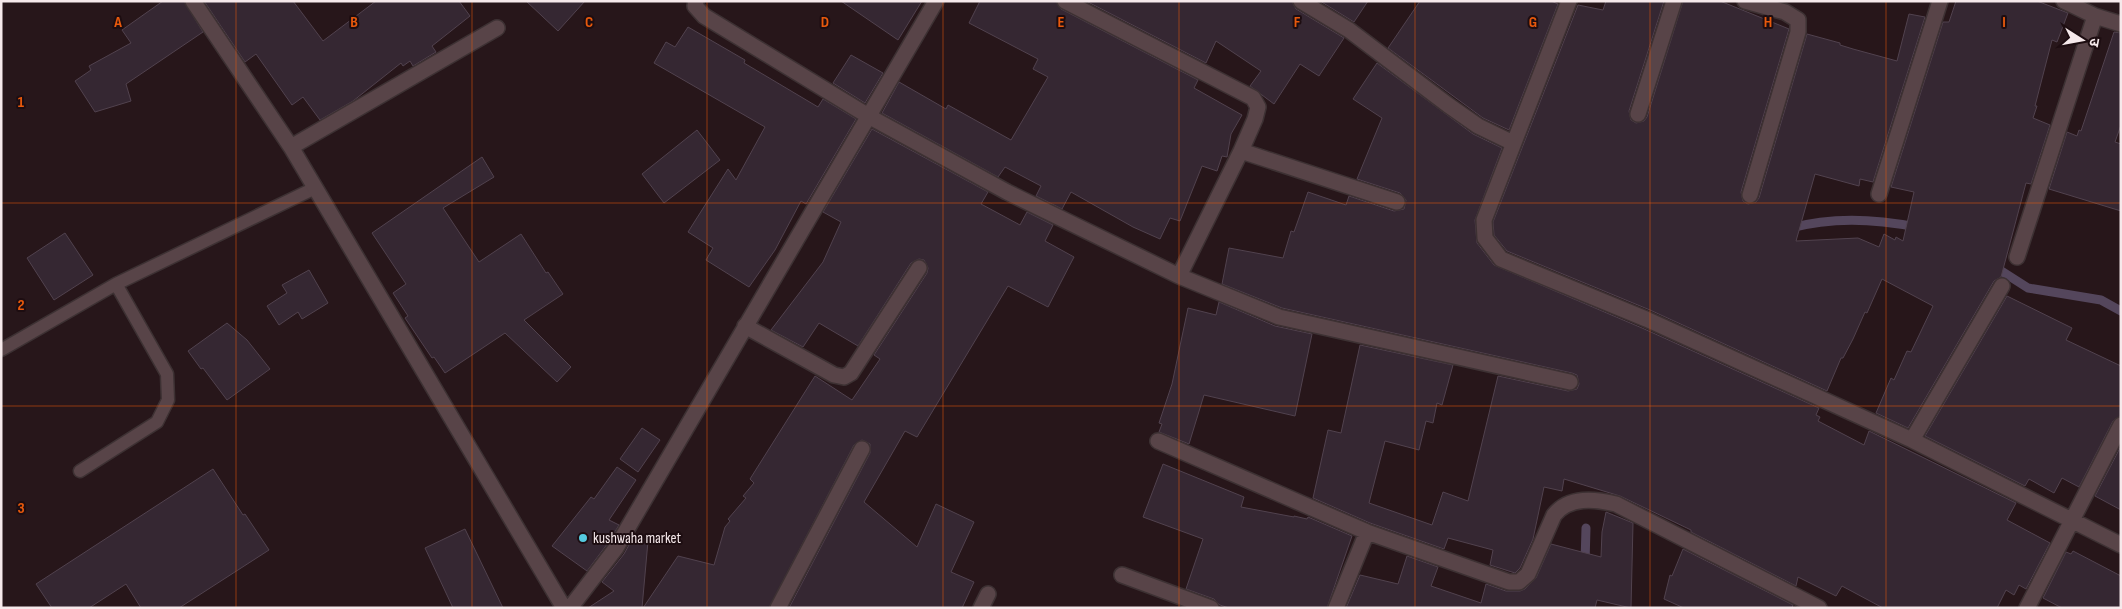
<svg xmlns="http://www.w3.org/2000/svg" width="2122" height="609" viewBox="0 0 2122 609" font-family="'Sofia Sans Condensed','Noto Sans Devanagari',sans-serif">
<rect width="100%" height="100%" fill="#27161a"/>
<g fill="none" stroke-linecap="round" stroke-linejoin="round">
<!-- stream -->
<path stroke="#54465c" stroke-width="9" d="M1791,228C1831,217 1876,219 1916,227
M1992,265L2028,288L2101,300L2121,311
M1585,563L1586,528"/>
</g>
<!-- building -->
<path fill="#352732" stroke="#51424e" d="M163,1H184L203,32L126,84L131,101L95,112L75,81L91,70L89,66L131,43L122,30Z
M204,1H293L323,41L376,1H459L470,16L432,46L436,52L413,66L410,61L403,66L401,63L353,101L320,120L303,97L292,105L256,54L245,62Z
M526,1H585L558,31Z
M841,1H922L898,40Z
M980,1H1056L1061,9L1198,80L1194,88L1242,115L1231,134L1227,157L1222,156L1217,171L1202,166L1180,221L1170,218L1160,239L1133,227L1071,192L1062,209L1036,196L1041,186L1005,167L998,177L882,113L899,82L946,109L948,105L1011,140L1048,77L1033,69L1038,59L969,23Z
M1086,1H1292L1296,9L1344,38L1319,76L1300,64L1274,104L1250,86L1261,71L1216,41L1206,63Z
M1320,1H1368L1354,22Z
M1420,1H1551L1558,4L1509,130L1483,118L1388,48Z
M1606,1H1664L1629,111L1631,120L1636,123L1644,121L1647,117L1683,1H1720L1789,29L1741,192L1743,201L1748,204L1756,202L1759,198L1807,34L1840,43V45L1853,49L1897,61L1909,14L1925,17L1873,182L1860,179L1859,186L1815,174L1796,241L1858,238L1879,247L1884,234L1895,240L1896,237L1903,241L1914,192L1891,187L1943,22H1949L1956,1H2037L2068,13L2057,42L2052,40L2035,106H2037L2033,118L2050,125L2031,184L2026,183L2001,277L1994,281L1908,428L1876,413L1891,378L1894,380L1907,351L1911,352L1933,306L1882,279L1867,313L1865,312L1853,339L1843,358H1841L1827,391L1650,310L1507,251L1494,235L1493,222L1578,5L1603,10Z
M688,27L745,60L744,63L818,107L823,99L856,119L806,204L801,201L775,250L749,287L706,260L713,248L688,232L728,169L736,180L765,127L654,63L666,42L675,47Z
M2114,32L2121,33V125L2115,142L2121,144V211L2049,189L2067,132L2077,136L2079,130L2081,131Z
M851,55L883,73L865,103L833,83Z
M1377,63L1473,134L1502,148L1475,220L1477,243L1494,265L1642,328L1819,408L1816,415L1820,417L1818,421L1864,445L1869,431L2016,503L2007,520L2050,543L2026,589L2019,585L2014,595L2006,590L1997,608H1883L1842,586L1836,596L1798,577L1796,586L1691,532V530L1620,496L1564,479L1562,491L1544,487L1533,539L1520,568L1515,573L1490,565L1493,550L1448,538L1444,549L1370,523L1313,498L1328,430L1341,433L1360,345L1453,365L1442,405L1437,403L1433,423L1426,421L1419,450L1385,441L1369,503L1432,525L1443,492L1468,501L1498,376L1568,391L1577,389L1579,384L1577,375L1572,373L1282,308L1222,284L1229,248L1283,258L1291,231L1294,232L1308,192L1346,205L1349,196L1394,211L1404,209L1406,200L1400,193L1357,179L1382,118L1353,99Z
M872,129L988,192L981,204L1020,225L1027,212L1053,225L1045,241L1074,257L1048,307L1008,286L917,437L905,431L864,502L917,547L936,504L974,522L951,572L974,582L962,608H789L870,453V444L862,440L854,445L769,608H643L678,556L714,565L725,527L730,521L728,519L746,498L743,496L754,483L750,479L815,376L852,400L880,359L874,355L927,273L928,268L924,260L919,259L911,263L858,346L819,323L803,347L771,330L823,262L841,222L823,212Z
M697,130L720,160L664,203L642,174Z
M482,157L494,177L443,208L479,262L521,234L546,273L548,272L563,294L524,320L571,367L557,382L505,333L445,373L434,357L432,358L405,318L408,316L393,293L406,284L372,233Z
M65,233L93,275L54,300L27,258Z
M309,270L328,303L302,319L298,312L279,325L267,306L287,293L282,285Z
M2007,296L2072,328L2066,340L2121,366V416L2113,421L2079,487L2062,478L2054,493L2029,479L2025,486L1925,436Z
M1219,302L1275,326L1312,334L1295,416L1204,395L1189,444L1159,432L1162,424L1159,423L1172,384L1188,308L1216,315Z
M227,323L247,340L270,369L227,400L203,368L201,369L188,351Z
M642,428L660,440L638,472L620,459Z
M2121,446V510L2095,496Z
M1163,464L1244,497L1241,507L1294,517V516L1307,519L1308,517L1352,536L1327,608H1229L1220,605L1214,599L1186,589L1203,539L1143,517Z
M617,467L636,480L609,520L619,525L608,543L587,571L552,546L591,497L594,499Z
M213,469L243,515L245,514L269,550L179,608H141L126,584L89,608H52L36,584Z
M1606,512L1633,523L1631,608L1597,600L1595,608H1346L1360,575L1398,584L1407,556L1438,567L1431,586L1481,603L1486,584L1506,591H1520L1525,589L1536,578L1551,544L1601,557L1602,532Z
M465,529L503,608H453L425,548Z
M635,534L648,541L642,608H588L614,591L602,582L624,554Z
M1683,549L1793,605L1792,608H1684L1664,599L1670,575L1672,576Z
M2073,551L2121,576V608H2062L2043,598L2066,552L2071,554Z"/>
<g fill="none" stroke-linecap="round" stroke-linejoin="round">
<!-- service casing -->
<g stroke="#3d3133" stroke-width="15">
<path id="service" d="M1,350L116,284L315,188
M80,471L157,422L168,400L167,374L116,284"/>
</g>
<!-- minor casing -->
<g stroke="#3d3133" stroke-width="18">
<path id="minor" d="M193,1L291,147L564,608
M696,1L695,6L704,16L870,117L1007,192L1179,276L1279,317L1570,382
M1065,1L1253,98L1258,107L1255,119L1241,151L1179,276
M1301,1L1349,30L1448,105L1478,126L1513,143
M1569,1L1484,220L1485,238L1501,259L1646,319L1912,440L2121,545
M1745,1L1785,12L1798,20V32L1750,195
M2064,1L2095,16L2121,24
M1638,114L1674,1
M291,147L497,28
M1241,151L1397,202
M1879,194L1940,1
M2017,257L2095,16
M745,326L834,375L844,377L851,373L919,268
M1912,440L2002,286
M1158,441L1367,532
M1122,575L1211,608
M570,608L616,548L936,1
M778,608L862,449
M981,608L988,594
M1336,608L1367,532L1509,582H1519L1528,574L1554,515C1569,496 1595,499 1616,504L1819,608
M2027,608L2121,425"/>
</g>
<!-- service -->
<use href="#service" stroke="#584448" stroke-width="12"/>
<!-- minor -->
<use href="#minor" stroke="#584448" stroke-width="15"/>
</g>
<!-- grid -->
<path fill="none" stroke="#e8590c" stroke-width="1" stroke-opacity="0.55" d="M236,1V608M472,1V608M707,1V608M943,1V608M1179,1V608M1415,1V608M1650,1V608M1886,1V608M1,203H2121M1,406H2121"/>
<!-- markers -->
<circle fill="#55cadf" stroke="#1d0d11" stroke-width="2" cx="583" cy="538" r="5"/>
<g text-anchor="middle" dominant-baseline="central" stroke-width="4" stroke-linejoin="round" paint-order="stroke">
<!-- poi labels -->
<g font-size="15" fill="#f6e9eb" stroke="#1d0d11" text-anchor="start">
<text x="593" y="538">kushwaha market</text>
</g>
</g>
<g font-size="16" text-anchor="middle" font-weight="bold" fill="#e8590c" stroke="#1d0d11" stroke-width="4" stroke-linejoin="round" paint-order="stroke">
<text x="118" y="27">A</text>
<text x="354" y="27">B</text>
<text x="589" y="27">C</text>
<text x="825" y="27">D</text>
<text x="1061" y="27">E</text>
<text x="1297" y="27">F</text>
<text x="1533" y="27">G</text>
<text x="1768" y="27">H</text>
<text x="2004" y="27">I</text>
<text x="21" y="107">1</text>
<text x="21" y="310">2</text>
<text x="21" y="513">3</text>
</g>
<!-- border -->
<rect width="2122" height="609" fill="none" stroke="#f6e9eb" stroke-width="5"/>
<!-- north arrow -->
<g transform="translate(2082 40) rotate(101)" stroke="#1d0d11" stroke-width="4" paint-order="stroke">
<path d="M0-4L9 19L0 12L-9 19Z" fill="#f6e9eb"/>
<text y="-8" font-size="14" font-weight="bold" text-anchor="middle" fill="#f6e9eb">उ</text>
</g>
</svg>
